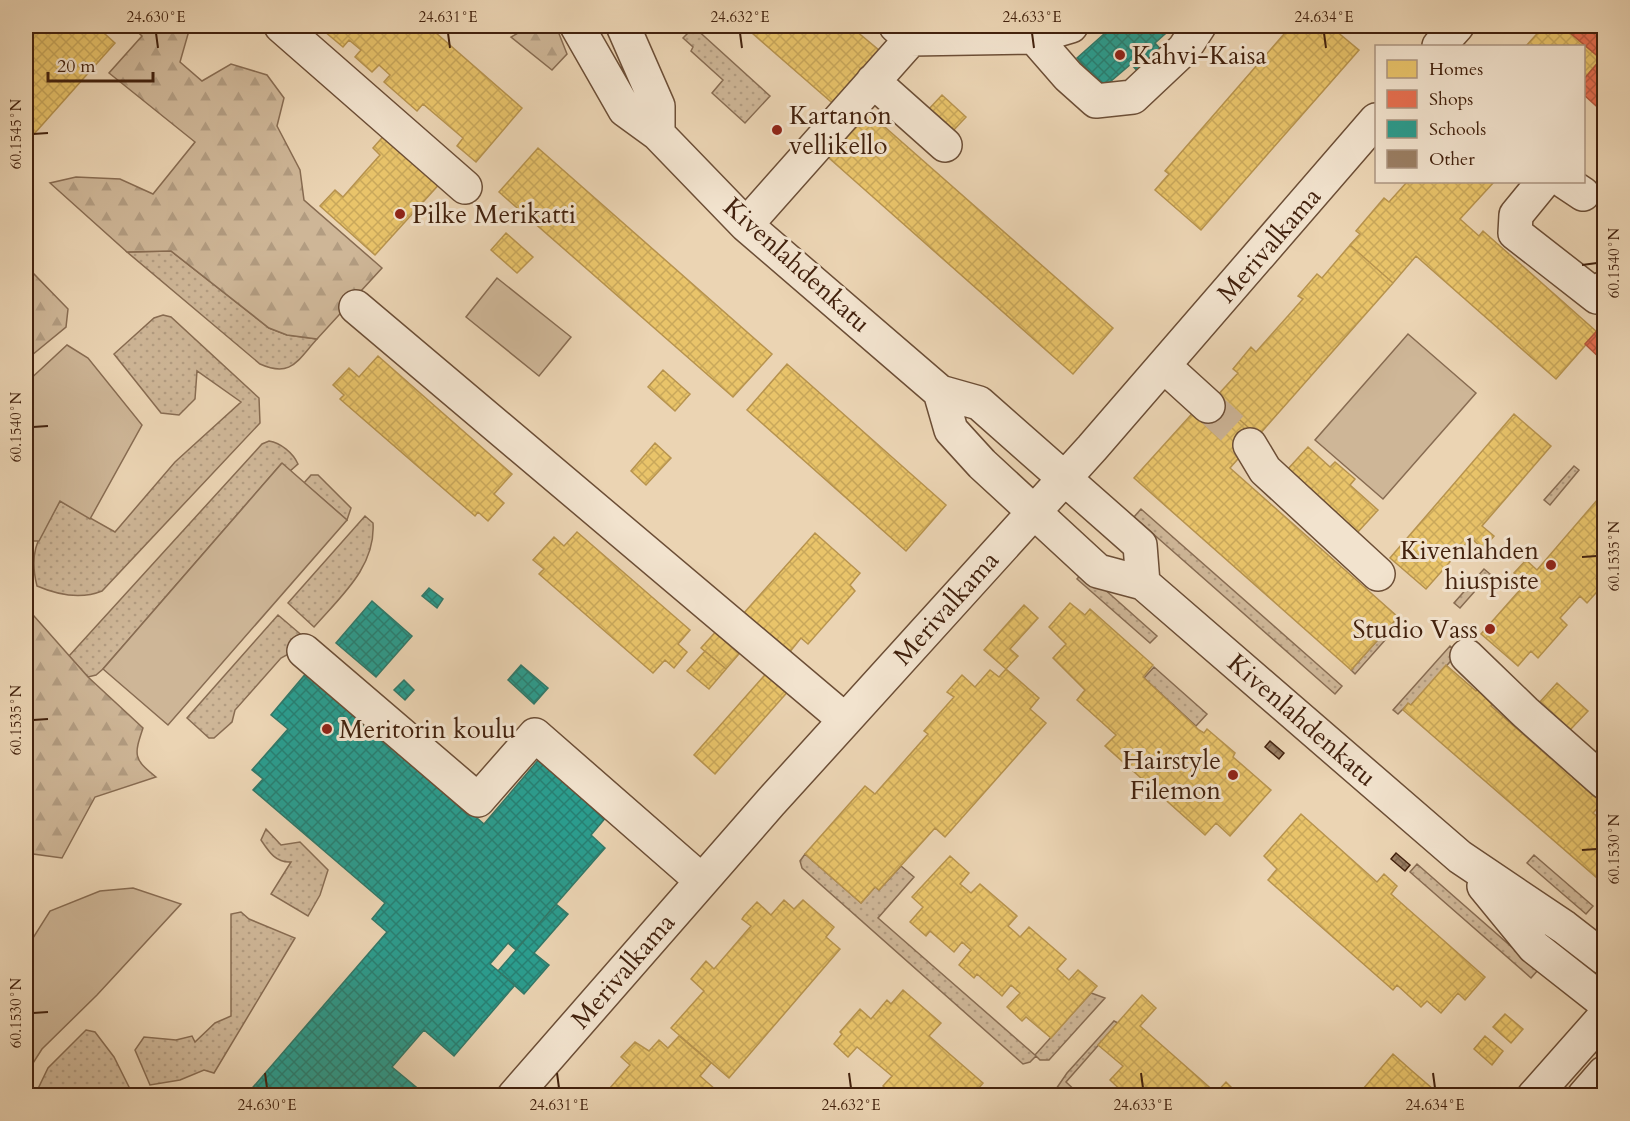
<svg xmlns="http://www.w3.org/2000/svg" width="1630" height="1121" viewBox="0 0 1630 1121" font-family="Cardo,serif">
<defs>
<pattern id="grass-dots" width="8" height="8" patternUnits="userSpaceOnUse" patternTransform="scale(1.5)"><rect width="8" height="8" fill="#ceb697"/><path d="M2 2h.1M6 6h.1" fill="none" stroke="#b29c81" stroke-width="1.8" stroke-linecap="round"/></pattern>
<pattern id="forest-firs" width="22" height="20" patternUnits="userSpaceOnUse" patternTransform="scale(1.5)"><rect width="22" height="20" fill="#ceb697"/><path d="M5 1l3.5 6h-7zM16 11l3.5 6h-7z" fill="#b29c81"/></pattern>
<pattern id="homes-cross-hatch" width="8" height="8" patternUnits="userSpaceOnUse" patternTransform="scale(1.5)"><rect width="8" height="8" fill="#e9c46a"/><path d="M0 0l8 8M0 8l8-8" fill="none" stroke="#c9a85b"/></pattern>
<pattern id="shops-cross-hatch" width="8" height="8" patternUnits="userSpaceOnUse" patternTransform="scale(1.5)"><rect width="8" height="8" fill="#e76f51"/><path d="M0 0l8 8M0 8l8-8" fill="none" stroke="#bd5b42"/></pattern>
<pattern id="schools-cross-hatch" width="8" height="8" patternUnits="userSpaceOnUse" patternTransform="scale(1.5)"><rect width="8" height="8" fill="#2a9d8f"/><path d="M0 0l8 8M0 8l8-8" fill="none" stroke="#268073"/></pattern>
<pattern id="building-cross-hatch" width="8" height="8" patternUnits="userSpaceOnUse" patternTransform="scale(1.5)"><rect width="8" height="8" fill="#9a7e63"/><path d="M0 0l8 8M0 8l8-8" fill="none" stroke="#7f6750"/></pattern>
</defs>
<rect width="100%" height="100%" fill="#ebd4b3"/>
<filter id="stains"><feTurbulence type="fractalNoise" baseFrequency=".00333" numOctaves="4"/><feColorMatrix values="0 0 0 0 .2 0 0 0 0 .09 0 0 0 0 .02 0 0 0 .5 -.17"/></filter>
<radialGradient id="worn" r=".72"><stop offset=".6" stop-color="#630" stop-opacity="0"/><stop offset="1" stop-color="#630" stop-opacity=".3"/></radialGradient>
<!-- grass -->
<path fill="url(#grass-dots)" stroke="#886c52" stroke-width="1.5" d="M694,27L770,96L745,123L712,93L723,80L691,51L693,47L683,38Z
M171,251L269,328L287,335L317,339C297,361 291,378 260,364L127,252Z
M163,315L171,317L259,398L260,423L102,591C80,600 58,595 37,586C27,547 42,534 60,501L115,532L175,462L241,402L197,371L195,399L179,415L161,413L114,354L154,318Z
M269,441C281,443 293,453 298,464L290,471L281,464L103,669L96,675L88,677L69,656L262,444Z
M1574,466L1579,470L1550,505L1544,500Z
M311,475H318L351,508L347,520L304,483Z
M1141,509L1342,686L1335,694L1134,517Z
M365,516L373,523C376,567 340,597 314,627L288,603Z
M1484,569L1490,574L1460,608L1454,603Z
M1084,571L1157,636L1150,643L1077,579Z
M278,615L305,638L294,651L281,658L235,710L232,722L214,738H209L187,718Z
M1398,617L1402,621L1355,674L1351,670Z
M1450,646L1458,653L1411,705L1408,704L1398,714L1393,710Z
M1154,667L1207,714L1196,726L1144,678Z
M266,829L281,845L300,842L328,870L320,895L308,916L271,894L291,862C276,863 269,852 261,840Z
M805,854L861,903L875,887L879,890L901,866L914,877L878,918L1035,1055L1091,993L1105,998L1049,1060H1040L1036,1056L1030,1062L1023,1064L802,868L800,861Z
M1534,855L1593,906L1586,914L1527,863Z
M1417,864L1538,970L1531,978L1410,872Z
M241,912L249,919L295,938L214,1073L204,1070L180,1080L150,1085L135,1050L144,1037L176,1040L192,1036L195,1042L215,1023L231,1016V914Z
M1114,1021L1118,1023L1066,1082L1080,1095H1057L1054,1092L1067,1073Z
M86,1030L95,1032L114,1057L133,1095H35L48,1068Z"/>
<!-- forest -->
<path fill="url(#forest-firs)" stroke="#886c52" stroke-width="1.5" d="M131,26H195L188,34L180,62L202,81L231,64L267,75L284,98L277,126L300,170L304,200L382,268L317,339L287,335L269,328L171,251L127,252L50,183L76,177L120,179L153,194L195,142L109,73L142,36Z
M530,26H556L567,54L552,70L511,37Z
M26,269L31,271L68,309L66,327L26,360Z
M26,607L88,677L143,728C134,755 133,759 156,777L95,797L62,858L26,853Z"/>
<!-- park -->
<path fill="#ceb697" stroke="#886c52" stroke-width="1.5" d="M497,278L571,337L539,376L466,317Z
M1408,334L1476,393L1383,499L1315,440Z
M67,345L88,358L142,425L90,519L60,501L39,541H26V383Z
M282,463L347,520L168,725L103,669Z
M133,888L181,904L97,995L42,1049L28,1071L26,1067V949L50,911L100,891Z"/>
<!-- homes -->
<path fill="url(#homes-cross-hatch)" stroke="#b7934e" stroke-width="1.5" d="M27,26H96L115,43L26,143Z
M318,26H428L522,108L476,162L457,146L463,138L423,104L417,111L384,82L390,75L379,65L372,72L355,57L361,50L349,40L343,47Z
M744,26H850L885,55L838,108Z
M1291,26H1330L1359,50L1201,230L1155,190L1169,174L1165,171Z
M1544,26H1562L1601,59L1584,79V46H1526Z
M942,95L966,117L952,132L928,110Z
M861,106L1113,328L1073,374L821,151Z
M388,131L443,180L375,255L320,206L335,190L343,197L364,173L380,155L373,148Z
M538,148L772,354L733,397L499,192Z
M1407,182H1494L1460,219L1479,236L1483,231L1597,332L1556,379L1416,256L1393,283L1350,245L1360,234L1356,231L1384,198L1389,202Z
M506,233L533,257L517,273L491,250Z
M1350,245L1393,283L1258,436L1215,398L1238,373L1233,369L1251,347L1256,352L1303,299L1298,296L1317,274L1322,278Z
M378,356L512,474L494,494L504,503L488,521L478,512L475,516L340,399L344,395L333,385L349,368L359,377Z
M787,364L946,505L906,551L747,410Z
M663,370L690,394L675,411L648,387Z
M1215,398L1258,436L1230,468L1398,617L1351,670L1134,478L1198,407Z
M1514,414L1551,446L1482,526L1494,536L1483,549L1471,538L1426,589L1390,558Z
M655,443L671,458L646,485L631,471Z
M1308,447L1330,467L1335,462L1355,479L1350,485L1378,510L1357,533L1287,470Z
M1604,492V569L1596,579L1603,585L1587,603L1580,596L1560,618L1567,625L1538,658L1531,651L1518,666L1481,634L1526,583L1514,573L1526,560L1537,570Z
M577,532L690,630L678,644L687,652L674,668L665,660L653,673L539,574L544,569L533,560L554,537L564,546Z
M815,533L860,573L850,585L855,591L808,644L801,638L789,653L744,613Z
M1070,603L1085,615L1090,609L1153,665L1143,677L1199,730L1204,733L1207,729L1235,753L1233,757L1271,790L1230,836L1216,823L1205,835L1105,746L1116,735L1077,700L1085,690L1053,658L1066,644L1049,627Z
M1024,605L1038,618L1010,649L1018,656L1006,669L984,650Z
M720,627L744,648L726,669L701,648Z
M705,651L726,669L709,689L687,671Z
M1446,665L1476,691L1480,686L1497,700L1491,706L1550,758L1555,751L1570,765L1566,771L1602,803L1593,813L1604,822V884L1403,710L1408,703L1411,705Z
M770,669L791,688L715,774L694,755Z
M1006,669L1039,698L1030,709L1046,723L945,837L935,828L879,890L875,887L861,903L805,854L865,786L875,794L928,734L924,731L954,697L947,692L962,675L975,687L990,670L999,677Z
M1557,683L1588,711L1570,730L1539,703Z
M1301,814L1377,882L1384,874L1397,886L1391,894L1485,977L1465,1000L1458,993L1441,1013L1427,1001L1421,1007L1397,985L1393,990L1268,880L1277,869L1264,856Z
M950,856L969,873L960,884L971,893L980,884L1017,916L1008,926L1016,933L1020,937L1029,927L1066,959L1057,969L1069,980L1078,970L1097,986L1051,1038L1026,1017L1022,1021L1007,1007L1020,993L1011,985L1002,996L977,974L974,978L959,965L971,950L962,942L954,952L930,931L926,936L910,922L923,907L912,897Z
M784,900L794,909L803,900L834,927L826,937L840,949L729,1078L671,1028L704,991L691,979L706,961L714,969L751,926L742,919L744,916L757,902L771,915Z
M903,990L941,1023L929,1036L983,1083L972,1096H894L883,1086L892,1076L857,1047L848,1057L834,1044L842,1034L840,1032L860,1009L871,1019L887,1000L891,1004Z
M1142,995L1156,1008L1140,1026L1216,1093L1226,1082L1240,1096H1127L1110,1080L1123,1066L1098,1045Z
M1505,1014L1523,1029L1511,1043L1493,1027Z
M679,1036L711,1063L700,1076L715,1089L710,1096H603L630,1065L621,1057L635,1042L649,1051L659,1040L668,1048Z
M1485,1036L1503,1051L1492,1065L1474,1049Z
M1393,1054L1411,1070L1441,1096H1357Z"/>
<!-- shops -->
<path fill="url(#shops-cross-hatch)" stroke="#b6583d" stroke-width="1.5" d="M1562,26H1604V113L1584,95V79L1601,59Z
M1604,323V362L1585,344Z"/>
<!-- schools -->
<path fill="url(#schools-cross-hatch)" stroke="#317868" stroke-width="1.5" d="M1113,26H1174L1155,43L1164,53L1140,74L1131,64L1103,88L1077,58Z
M429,588L443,599L437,608L422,596Z
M372,601L412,636L376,677L336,643Z
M521,665L548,688L534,704L508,680Z
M307,672L484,824L540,758L607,816L591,835L605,848L516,950L508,943L490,964L515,985L454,1056L424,1030L392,1067L421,1091L417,1096H251L248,1093L387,932L372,919L385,903L253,790L263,779L252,770L288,729L271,715Z
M404,680L414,690L405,700L394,690Z
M556,904L568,914L534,953L549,965L524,994L498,971Z"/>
<!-- building -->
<path fill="url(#building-cross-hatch)" stroke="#42210d" stroke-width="1.5" d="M1270,741L1284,753L1279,759L1265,747Z
M1396,853L1410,865L1405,871L1391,859Z"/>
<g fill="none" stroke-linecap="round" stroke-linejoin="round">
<!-- minor-tunnel -->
<path stroke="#c9b092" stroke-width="33" stroke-dasharray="33 16" stroke-linecap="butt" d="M1208,406L1250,445"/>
<!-- minor casing -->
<g stroke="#6c4e36" stroke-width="36">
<path id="minor" d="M281,26L465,187
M577,26L625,110L658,134L746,225L940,392L979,403L1140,545L1143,583
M623,26L658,106V134
M1034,37L1068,76L1096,101L1133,97L1184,49L1199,26
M911,39L1034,37L1071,26
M1439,46L1457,26
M873,81L945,145
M1543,182L1516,215L1515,233L1597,297L1604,288
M1565,182L1583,194
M746,225L911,39L896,26
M356,307L845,720
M1164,366L1208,406
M940,392L951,430L982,464L1098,571L1143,583L1460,857L1564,927L1604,958
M1250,445L1265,470L1378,574
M304,651L478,800L535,735L702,881
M1467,656L1525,712L1604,782
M1484,886L1534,947L1604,1002
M514,1096L770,803L1092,448L1376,120
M1534,1096L1604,1017
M1584,1096L1604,1073"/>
</g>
<!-- minor -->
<use href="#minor" stroke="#f2e3ce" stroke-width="33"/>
</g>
<!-- ticks -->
<path fill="none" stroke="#42210d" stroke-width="2" d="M156,33L158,48M448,33L450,48M740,33L742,48M1032,33L1034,48M1324,33L1326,48M33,134L48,133M1582,265L1597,263M33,427L48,426M1582,557L1597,556M33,720L48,719M1582,850L1597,849M33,1013L48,1012M265,1073L267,1088M557,1073L559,1088M849,1073L851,1088M1141,1073L1143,1088M1433,1073L1435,1088"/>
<!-- markers -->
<g fill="#8f2418" stroke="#f2e3ce" stroke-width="2">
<circle cx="1120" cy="55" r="6"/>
<circle cx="777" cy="130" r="6"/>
<circle cx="400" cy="214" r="6"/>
<circle cx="1551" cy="565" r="6"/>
<circle cx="1490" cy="629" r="6"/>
<circle cx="327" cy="729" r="6"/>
<circle cx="1233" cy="775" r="6"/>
</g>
<g text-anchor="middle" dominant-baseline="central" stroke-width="6" stroke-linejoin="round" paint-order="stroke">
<!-- poi labels -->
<g font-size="26" fill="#42210d" stroke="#f2e3ce" text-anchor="start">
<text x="1132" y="55">Kahvi-Kaisa</text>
<text x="789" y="115">Kartanon<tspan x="789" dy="30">vellikello</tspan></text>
<text x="412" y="214">Pilke Merikatti</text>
<text x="1539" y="550" text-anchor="end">Kivenlahden<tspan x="1539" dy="30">hiuspiste</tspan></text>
<text x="1478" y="629" text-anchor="end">Studio Vass</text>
<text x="339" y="729">Meritorin koulu</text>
<text x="1221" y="760" text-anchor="end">Hairstyle<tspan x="1221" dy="30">Filemon</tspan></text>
</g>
<!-- street labels -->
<g font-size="26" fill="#42210d" stroke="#f2e3ce">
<text transform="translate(1269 245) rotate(-49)">Merivalkama</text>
<text transform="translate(797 265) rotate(42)">Kivenlahdenkatu</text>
<text transform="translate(946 608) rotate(-48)">Merivalkama</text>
<text transform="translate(1302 720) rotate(41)">Kivenlahdenkatu</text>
<text transform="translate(623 971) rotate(-49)">Merivalkama</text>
</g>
</g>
<!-- margin -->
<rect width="1630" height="1121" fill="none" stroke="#ebd4b3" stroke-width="66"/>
<!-- legend -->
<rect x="1375" y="45" width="210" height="138" fill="#f2e3ce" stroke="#ac9581" stroke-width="1.5"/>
<rect x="1387" y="60" width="30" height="18" fill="#e9c46a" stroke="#ac9581" stroke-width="1.5"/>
<text x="1429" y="75" font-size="18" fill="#42210d">Homes</text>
<rect x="1387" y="90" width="30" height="18" fill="#e76f51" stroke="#ac9581" stroke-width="1.5"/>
<text x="1429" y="105" font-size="18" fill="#42210d">Shops</text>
<rect x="1387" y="120" width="30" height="18" fill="#2a9d8f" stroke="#ac9581" stroke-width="1.5"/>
<text x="1429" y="135" font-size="18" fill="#42210d">Schools</text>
<rect x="1387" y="150" width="30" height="18" fill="#9a7e63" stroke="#ac9581" stroke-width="1.5"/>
<text x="1429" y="165" font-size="18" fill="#42210d">Other</text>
<!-- scale -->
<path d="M48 72v9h105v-9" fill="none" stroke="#42210d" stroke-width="3"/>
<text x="57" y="72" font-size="18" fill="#42210d" stroke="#f2e3ce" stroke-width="4.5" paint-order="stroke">20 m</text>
<rect x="33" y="33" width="1564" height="1055" fill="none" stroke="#42210d" stroke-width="2"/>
<g font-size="15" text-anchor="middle" fill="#42210d">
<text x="156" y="22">24.630°E</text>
<text x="448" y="22">24.631°E</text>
<text x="740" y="22">24.632°E</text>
<text x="1032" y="22">24.633°E</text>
<text x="1324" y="22">24.634°E</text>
<text transform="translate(16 134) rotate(-90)" y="5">60.1545°N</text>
<text transform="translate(1614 263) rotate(-90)" y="5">60.1540°N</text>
<text transform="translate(16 427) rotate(-90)" y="5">60.1540°N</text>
<text transform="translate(1614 556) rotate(-90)" y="5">60.1535°N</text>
<text transform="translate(16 720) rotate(-90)" y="5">60.1535°N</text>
<text transform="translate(1614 849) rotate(-90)" y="5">60.1530°N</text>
<text transform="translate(16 1013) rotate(-90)" y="5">60.1530°N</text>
<text x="267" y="1110">24.630°E</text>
<text x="559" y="1110">24.631°E</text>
<text x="851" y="1110">24.632°E</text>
<text x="1143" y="1110">24.633°E</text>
<text x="1435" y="1110">24.634°E</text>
</g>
<rect width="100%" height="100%" filter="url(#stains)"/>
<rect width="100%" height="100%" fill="url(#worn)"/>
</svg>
